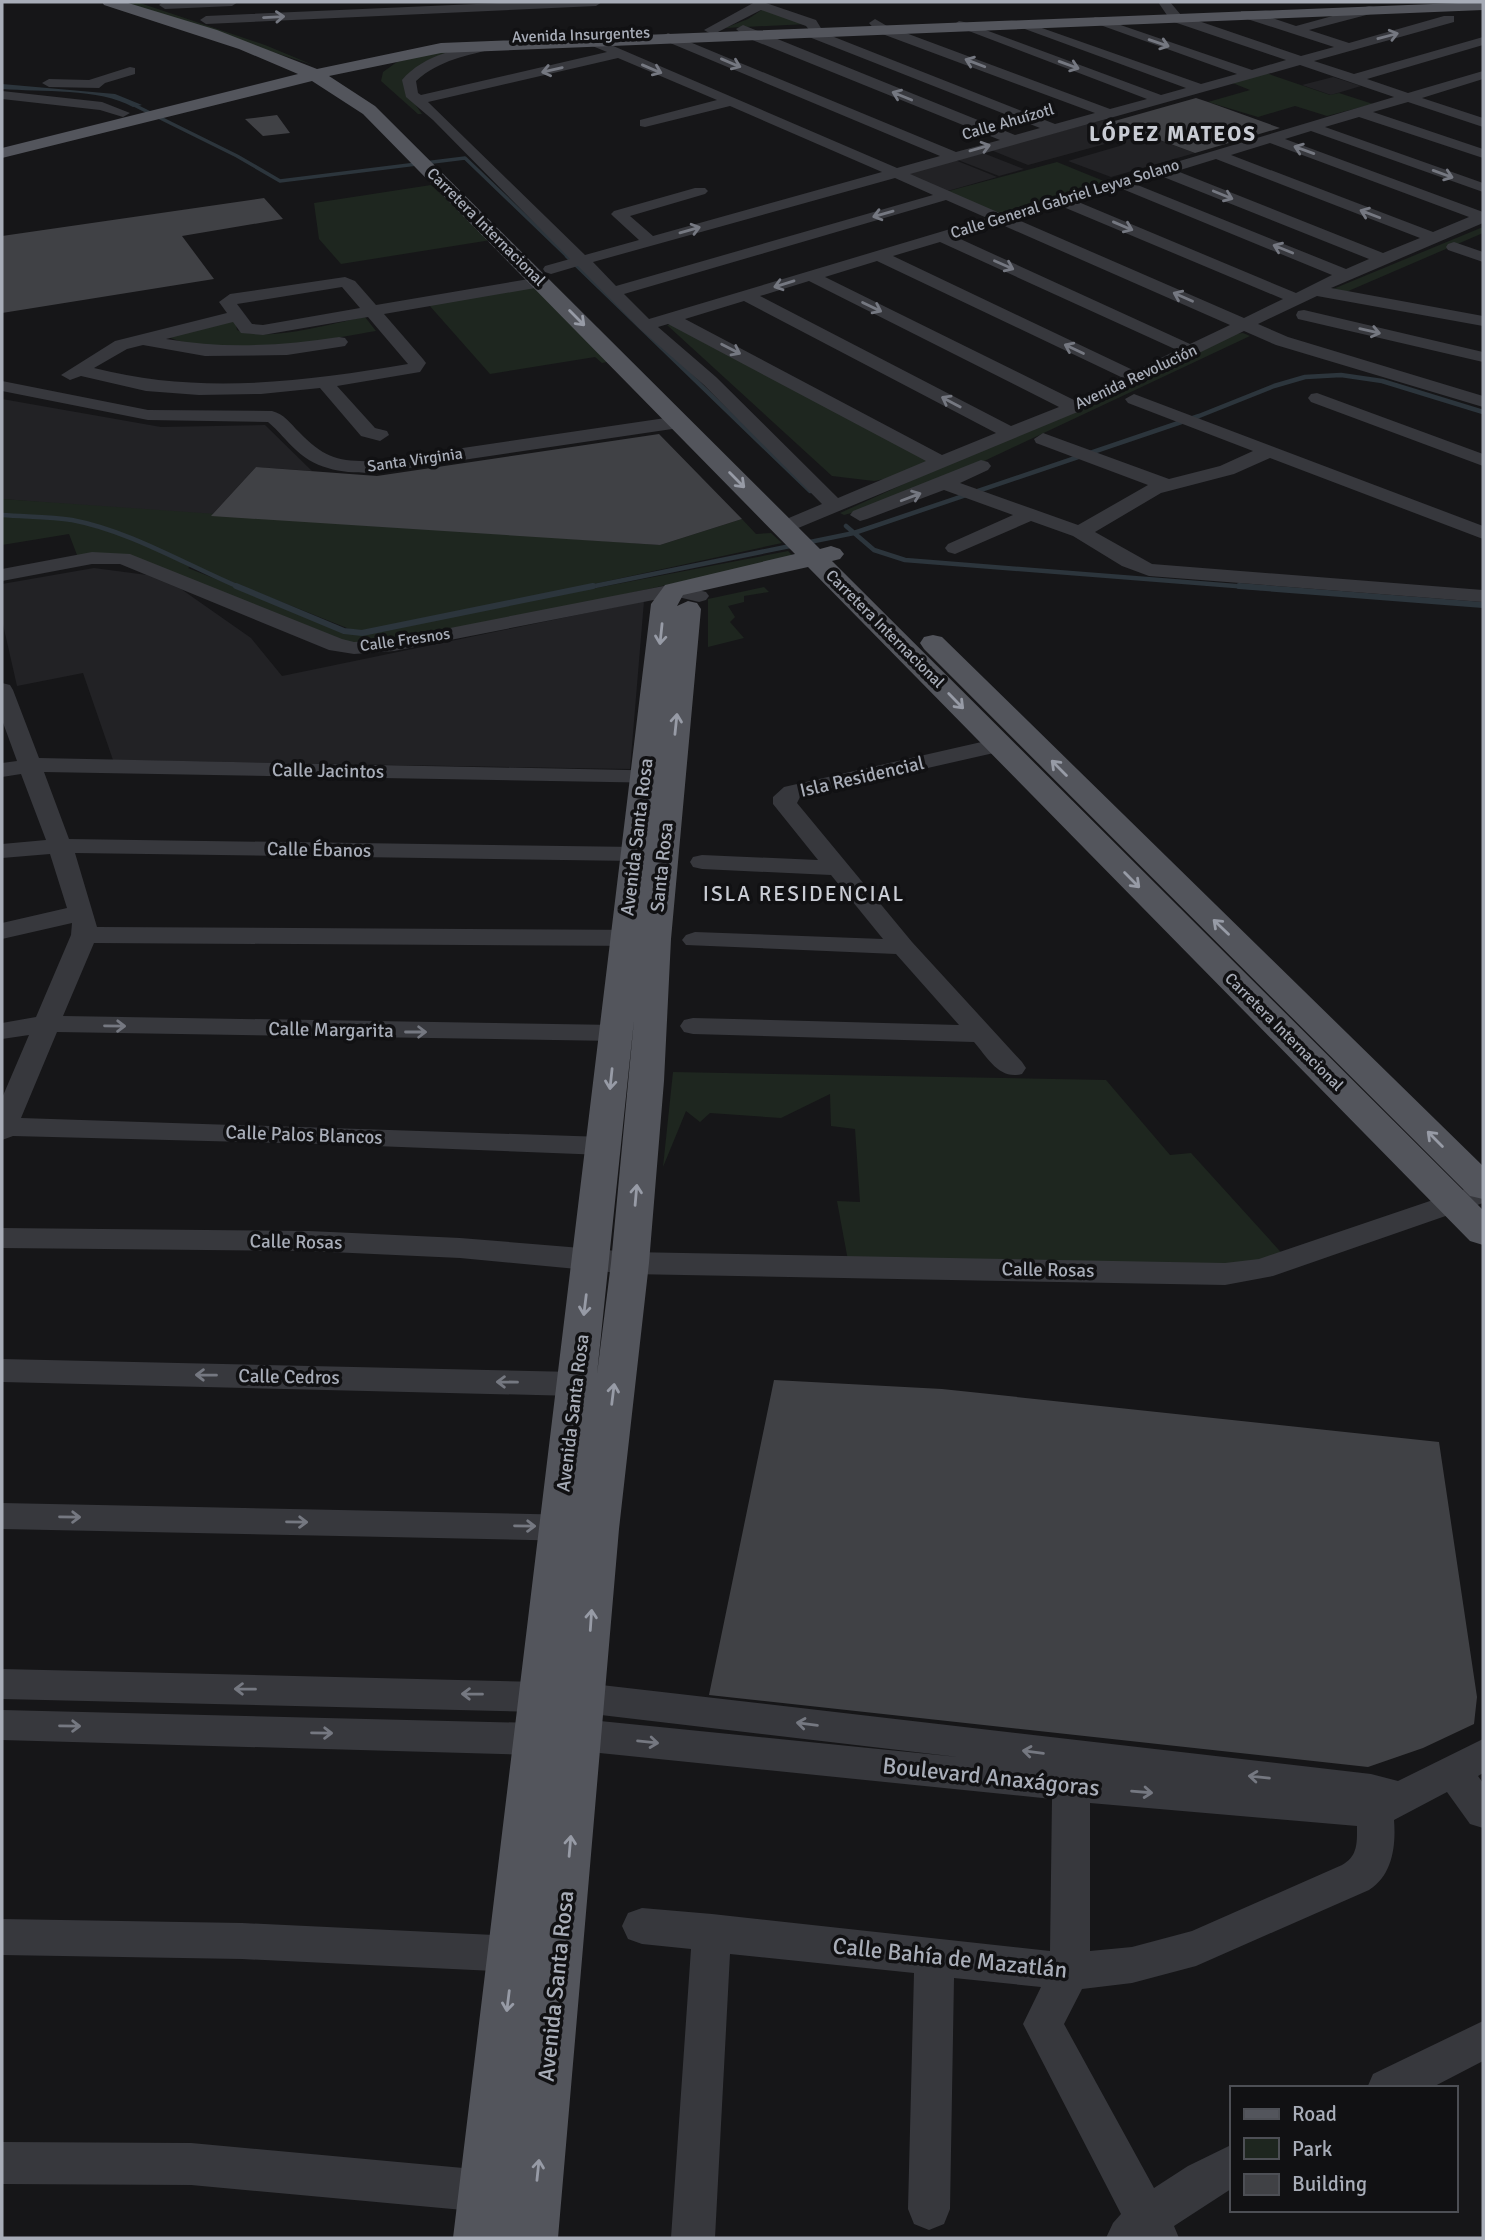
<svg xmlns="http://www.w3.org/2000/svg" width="1485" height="2240" viewBox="0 0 1485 2240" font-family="Signika,sans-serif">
<rect width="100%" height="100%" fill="#161618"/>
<!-- built -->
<path fill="#222225" d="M1333,77L1361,86L1331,95L1302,85Z
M1103,120L1195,153L1111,177L1068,161L1123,145L1116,141L1028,165L991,150Z
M983,153L1024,169L999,176L958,160Z
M955,160L997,177L944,192L904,174Z
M2,399L161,427L265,425L312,471L256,467L211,516L2,499Z
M94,568L147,575L181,589L251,638L282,676L644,601L630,769L113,760L83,673L17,686L2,620V584Z"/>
<!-- green -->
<path fill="#1e261f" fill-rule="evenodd" d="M117,2H137L265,45L313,65Z
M763,9L808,24L725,28L748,19Z
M447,50L446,56L405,90L422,114H418L381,81L383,72L397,62Z
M1266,73L1330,95L1339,93L1373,104L1327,116L1295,106L1258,117L1208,102L1250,90L1230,82Z
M1057,162L1111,184L1000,217L945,192Z
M431,185L491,240L341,264L319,239L314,203Z
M1483,227V233L1353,289L1346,292L1333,289Z
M538,284L617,360L602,363L595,357L490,374L429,305Z
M365,317L376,331C317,341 223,362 166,336L235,320L237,330C268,343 332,323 365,317Z
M677,324L931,461L890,478L874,481L832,476L667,325Z
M1243,333L1250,336L982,462L877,506L844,515L840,513L1234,334Z
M2,499L660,545L742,519L756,534L771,533L782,543L410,624L788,551L794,557L394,645L354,648L123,558L77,555L69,534L2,545ZM191,566L357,632H358L344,630L188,568Z
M764,587L769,592L744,596V602L728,606L735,617L730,622L744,638L708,647V599Z
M673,1072L1106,1080L1170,1155L1191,1153L1288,1260L1262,1269L849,1266L837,1201L860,1202L855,1129L831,1126L830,1094L781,1118L710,1113L700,1122L686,1111L663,1167Z"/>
<!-- water -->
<path fill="#2c353c" d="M2,84L115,94L142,105L133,107C100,88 40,92 2,89Z"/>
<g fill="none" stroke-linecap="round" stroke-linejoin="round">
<!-- stream-far2 -->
<path stroke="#2c353c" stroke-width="3.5" d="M130,103L237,156L280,181L465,158L569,258"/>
<!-- stream-far1 -->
<path stroke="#2c353c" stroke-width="4.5" d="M567,256L810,491
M2,515C25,517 49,516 72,520C130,531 186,565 241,588
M846,526L874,550L905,560L1261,588
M585,588L854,533L1199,416L1274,386L1305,377L1341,375L1382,381L1483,412"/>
<!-- stream -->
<path stroke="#2c353c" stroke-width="6" d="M236,586L344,631L362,633L593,586
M1239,586L1483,605"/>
</g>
<!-- building -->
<path fill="#404145" d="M1196,98L1208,102L1280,128L1195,153L1111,122Z
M277,115L290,133L263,136L245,119Z
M264,198L283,219L182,236L214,279L2,313V236Z
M659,434L742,519L660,545L211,516L256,467L377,476Z
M774,1380L942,1389L1439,1442L1477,1697L1474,1724L1423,1748L1368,1767L709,1695Z"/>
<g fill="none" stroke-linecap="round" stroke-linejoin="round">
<!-- minor -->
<path fill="#37383d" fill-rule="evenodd" d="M163,2H238L232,6L165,9L159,5Z
M519,2H602L596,6L206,24L200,20L206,16Z
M755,2H763L816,20L824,33L1055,124L1095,113L877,32L869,23L875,19L887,26L1110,109L1147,99L953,25L959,21L964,22L1161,95L1186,88L1011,24L1012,21H1022L1201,84L1237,74L1089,21L1095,17L1100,18L1252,70L1286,60L1171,21L1158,2H1170L1181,15L1301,56L1334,47L1241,17V11H1251L1296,26L1369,6L1374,7V13L1309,30L1349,43L1444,16H1454V22L1314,61L1354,74L1483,37V45L1367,79L1408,93L1483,71V79L1422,98L1483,118V127L1408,102L1373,112L1483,149V158L1359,117L1325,127L1483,183V192L1311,131L1285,139L1483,212V223L1331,288L1483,316V326L1317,296L1258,324L1288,337L1483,396V407L1276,345L1244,331L1080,411L791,531H777L774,527L777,523L822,504L704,385L640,329L578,266L551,274L545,272L543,269L545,266L570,259L433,120L406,97L402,80C424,54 461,48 493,41L500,45L498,48C468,55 439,60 416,81L418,93L421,95L607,52L585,43V37L590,36L897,168L940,156L663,40L661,37L668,33L956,152L1000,140L745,37L736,29L743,25L1015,135L1040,128L809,37L807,34L810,31L806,26L761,10L716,33L711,34L704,30ZM618,58L717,100L640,120V126L645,127L730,106L882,172L653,236L630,216L705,194L708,191L705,188H695L614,211L611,214L614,217L639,240L585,255L428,102ZM1300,65L1394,97L1002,214L910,174ZM1270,143L1469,217L1433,232L1231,155ZM1216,159L1420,238L1383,253L1177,171ZM1161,176L1369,259L1346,269L1135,184ZM895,178L933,195L616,286L593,262ZM1120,188L1332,275L1296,293L1076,201ZM946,200L987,218L649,319L624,294ZM1061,206L1283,299L1244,318L1016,219ZM1000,224L1230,325L1190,344L956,237ZM940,242L1177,350L1135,371L893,256ZM877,261L1121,377L1074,400L825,277ZM809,281L1059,407L1011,426L760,296ZM744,301L996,433L942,455L685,319ZM668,324L926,461L838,498L716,377L658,327Z
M130,67L135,68V74L105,83L99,88L49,87L42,83L49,79L89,80Z
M2,91L102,102L130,113L123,117L100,110L2,99Z
M1454,242L1483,252V262L1448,250L1446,247L1448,244Z
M345,277L355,281L376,305L541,277L549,282L541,287L384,314L423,359L426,363L420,372L414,373L337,386L375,428L387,431L389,435L380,441L361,436L320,388L261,394L199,395L146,391L81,376L70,380L61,375L115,341L227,313L219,302L230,294ZM342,287L360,308L263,325L252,324L237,304ZM368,317L408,364C302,382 199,395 94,368L127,349L143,345L205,356L287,355L339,347L345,346L348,342L345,338L339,337C281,346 224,349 166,339L233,322L241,333L263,335Z
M1304,310L1483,352V362L1298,319L1296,315L1298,311Z
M2,381L148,410L272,411C284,414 290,423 299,432C324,458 339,462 375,461L679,416L688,422L679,428L375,473C346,473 318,471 296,450C286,441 278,430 268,422L148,420L2,391Z
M1317,393L1483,454V466L1311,402L1308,398L1311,394Z
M1134,394L1483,526V539L1270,458L1234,474L1161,493L1095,532L1152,564L1483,590V602L1149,576L1122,566L1073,536L1031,521L955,554L948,552L945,548L948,544L1013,515L944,490L867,519L860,521L850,515L853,511L981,460L988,462L991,466L988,470L960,483L1078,525L1148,485L1036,443L1034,439L1043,433L1169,479L1220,466L1253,451L1128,403L1125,399Z
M92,552L130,554L342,639L354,642L394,639L674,584L706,592L709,596L706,600L699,602L674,596L394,651L354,654L329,650L120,564H92L2,581V569Z
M2,683L10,685L13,690L39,758L675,771L679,776L675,781L667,783L44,772L69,839L636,847L645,849L648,854L645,859L636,861L75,853L97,927L648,930L657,933L661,938L657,943L648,946L94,943L63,1016L616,1025L625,1027L629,1033L625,1039L616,1041L57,1032L21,1118L604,1137L614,1139L618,1146L614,1153L604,1155L324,1144L13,1136L2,1140V1098L29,1035L2,1039V1023L36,1017L71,935L72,923L2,939V923L67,908L50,854L2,858V844L46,840L21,774L2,777V763L17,761L2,720Z
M999,738L1007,740L1010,745L1007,750L800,797L797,803L912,942L1022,1062L1026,1068L1022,1074C999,1080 988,1058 974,1042L693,1034L684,1032L680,1026L684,1020L693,1018L959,1025L896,954L686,945L682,940L686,935L695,932L883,939L831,875L702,869L693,867L690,862L693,857L702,855L818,860L773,804V797L784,787Z
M1483,1183V1203L1273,1276L1225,1285L630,1274L460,1258L309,1251L2,1248V1228L309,1231L460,1238L630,1252L1225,1263L1259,1259Z
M2,1359L575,1372L586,1376L591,1384L586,1392L575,1396L2,1382Z
M2,1503L576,1515L588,1519L593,1528L588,1537L576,1541L2,1529Z
M2,1669L584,1683L1371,1774L1398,1781L1483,1739V1773L1478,1776L1483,1783V1828L1470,1824L1447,1792L1394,1820C1396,1845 1393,1875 1369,1890L1196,1966L1132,1983L1082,1989L1064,2024L1154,2188L1188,2166L1231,2145V2189L1174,2226L1179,2238H1106L1113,2223L1121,2214L1023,2024L1041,1987L954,1978L950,2209L944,2224L929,2230L914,2224L908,2209L914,1973L730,1954L715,2238H671L691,1949L642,1944L628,1939L622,1926L628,1913L642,1908L712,1914L1050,1951L1052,1799L580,1751L535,1755L2,1740V1710L535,1723L580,1719L958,1757L584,1713L2,1699ZM1090,1803L1357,1826C1357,1843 1358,1856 1342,1865L1192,1931L1132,1947L1090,1951Z
M2,1919L242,1923L514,1936L528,1941L534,1954L528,1967L514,1972L242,1959L2,1955Z
M1483,2021V2061L1431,2088H1367L1373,2074Z
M2,2142L191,2143L485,2170L500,2176L506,2191L500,2206L485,2212L191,2185L2,2184Z"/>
<!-- major -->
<path fill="#53555c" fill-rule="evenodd" d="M102,2H125L217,30L317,69L441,43L1483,2V10L441,53L329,76L375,106L820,549L831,546L840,549L844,554L840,559L832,561L1483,1210V1245L1470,1241L808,567L683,595L677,606L688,601L697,603L701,609L671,939L664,1081L649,1263L619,1529L558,2238H453L651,604L665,585L795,554L363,114L312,81L2,158V148L298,74L239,49L104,5ZM634,1020L611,1263L597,1374Z
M933,635L942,637L1483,1166V1199L1470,1196L924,649L920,643L924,637Z"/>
</g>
<!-- one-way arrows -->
<defs><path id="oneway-shaft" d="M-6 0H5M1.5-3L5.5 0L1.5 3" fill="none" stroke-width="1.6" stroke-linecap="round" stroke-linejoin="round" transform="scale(1.75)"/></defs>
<g stroke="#757881">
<use href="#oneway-shaft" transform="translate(274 17) rotate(-3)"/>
<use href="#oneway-shaft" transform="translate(1388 36) rotate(-15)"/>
<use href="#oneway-shaft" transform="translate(1159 43) rotate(19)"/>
<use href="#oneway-shaft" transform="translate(731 63) rotate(23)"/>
<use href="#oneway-shaft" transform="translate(975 63) rotate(-159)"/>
<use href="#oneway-shaft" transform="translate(1069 65) rotate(20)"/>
<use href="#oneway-shaft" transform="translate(652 69) rotate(23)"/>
<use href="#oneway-shaft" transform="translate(552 70) rotate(167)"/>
<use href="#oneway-shaft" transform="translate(902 96) rotate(-158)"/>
<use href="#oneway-shaft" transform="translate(980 148) rotate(-16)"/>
<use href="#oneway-shaft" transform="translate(1304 150) rotate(-160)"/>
<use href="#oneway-shaft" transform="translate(1443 174) rotate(20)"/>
<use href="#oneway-shaft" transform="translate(1223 195) rotate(22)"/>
<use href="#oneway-shaft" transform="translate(883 214) rotate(164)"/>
<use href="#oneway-shaft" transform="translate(1370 214) rotate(-159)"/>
<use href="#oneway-shaft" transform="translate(1123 226) rotate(23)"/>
<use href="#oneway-shaft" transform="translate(690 230) rotate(-16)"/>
<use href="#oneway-shaft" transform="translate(1283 249) rotate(-158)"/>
<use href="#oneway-shaft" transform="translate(1004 265) rotate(24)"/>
<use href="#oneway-shaft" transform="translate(784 284) rotate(163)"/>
<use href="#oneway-shaft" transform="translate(1183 297) rotate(-156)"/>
<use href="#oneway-shaft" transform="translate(872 307) rotate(26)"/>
<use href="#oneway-shaft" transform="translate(1370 331) rotate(13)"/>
<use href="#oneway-shaft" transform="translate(731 349) rotate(27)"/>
<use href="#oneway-shaft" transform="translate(1074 349) rotate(-155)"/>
<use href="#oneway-shaft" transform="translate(951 402) rotate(-152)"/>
<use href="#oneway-shaft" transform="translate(911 497) rotate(-21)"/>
<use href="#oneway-shaft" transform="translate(115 1026) rotate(1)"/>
<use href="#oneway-shaft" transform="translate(416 1032)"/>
<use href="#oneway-shaft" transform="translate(206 1375) rotate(-179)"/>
<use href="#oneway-shaft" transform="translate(507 1382) rotate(-179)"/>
<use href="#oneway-shaft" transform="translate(70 1517) rotate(1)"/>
<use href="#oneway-shaft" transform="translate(297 1522) rotate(1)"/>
<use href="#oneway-shaft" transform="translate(525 1526) rotate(1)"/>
<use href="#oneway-shaft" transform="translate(245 1689) rotate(-179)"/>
<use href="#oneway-shaft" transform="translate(472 1694) rotate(-179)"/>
<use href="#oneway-shaft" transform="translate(807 1724) rotate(-173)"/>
<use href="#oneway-shaft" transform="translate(70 1726) rotate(1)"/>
<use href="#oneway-shaft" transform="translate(322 1733) rotate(1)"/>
<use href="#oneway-shaft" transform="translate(648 1742) rotate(6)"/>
<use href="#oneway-shaft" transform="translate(1033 1752) rotate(-173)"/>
<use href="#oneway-shaft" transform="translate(1259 1777) rotate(-174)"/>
<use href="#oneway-shaft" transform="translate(1142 1792) rotate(5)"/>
</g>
<g stroke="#979ba6">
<use href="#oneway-shaft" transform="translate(577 318) rotate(45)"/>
<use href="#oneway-shaft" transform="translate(737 480) rotate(45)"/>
<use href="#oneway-shaft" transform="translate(661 634) rotate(96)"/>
<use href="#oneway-shaft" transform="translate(956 701) rotate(46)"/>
<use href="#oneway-shaft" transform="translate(676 724) rotate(-84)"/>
<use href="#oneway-shaft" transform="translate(1059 768) rotate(-135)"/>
<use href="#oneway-shaft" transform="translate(1132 880) rotate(45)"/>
<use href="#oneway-shaft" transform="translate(1221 927) rotate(-136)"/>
<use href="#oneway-shaft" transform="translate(611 1079) rotate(96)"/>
<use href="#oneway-shaft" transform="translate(1435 1139) rotate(-135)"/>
<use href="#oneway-shaft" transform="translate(636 1195) rotate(-85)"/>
<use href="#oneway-shaft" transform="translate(585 1305) rotate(97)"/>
<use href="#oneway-shaft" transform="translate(613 1394) rotate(-83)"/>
<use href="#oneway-shaft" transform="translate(591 1620) rotate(-86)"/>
<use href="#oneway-shaft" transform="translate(570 1846) rotate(-85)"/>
<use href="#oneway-shaft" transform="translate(508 2001) rotate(97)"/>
<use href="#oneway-shaft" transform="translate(538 2170) rotate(-84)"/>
</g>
<g text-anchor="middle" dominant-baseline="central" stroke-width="7" stroke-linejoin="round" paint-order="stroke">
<!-- far-street labels -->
<g font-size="16" fill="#a8adb8" stroke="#111113">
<text transform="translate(581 35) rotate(-2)">Avenida Insurgentes</text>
<text transform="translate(1008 122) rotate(-16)">Calle Ahuízotl</text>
<text transform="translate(1065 199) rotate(-17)">Calle General Gabriel Leyva Solano</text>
<text transform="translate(486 227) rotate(45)">Carretera Internacional</text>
<text transform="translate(1136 377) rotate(-25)">Avenida Revolución</text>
<text transform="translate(415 460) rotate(-8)">Santa Virginia</text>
<text transform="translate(885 629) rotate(45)">Carretera Internacional</text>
<text transform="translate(405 640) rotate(-8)">Calle Fresnos</text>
<text transform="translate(1284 1032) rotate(45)">Carretera Internacional</text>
</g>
<!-- street labels -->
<g font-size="19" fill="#a8adb8" stroke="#111113">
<text transform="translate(328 771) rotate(1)">Calle Jacintos</text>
<text transform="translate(862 777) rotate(-13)">Isla Residencial</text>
<text transform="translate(637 837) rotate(-83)">Avenida Santa Rosa</text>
<text transform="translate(319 850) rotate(1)">Calle Ébanos</text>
<text transform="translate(662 867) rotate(-84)">Santa Rosa</text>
<text transform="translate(331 1030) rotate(1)">Calle Margarita</text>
<text transform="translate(304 1135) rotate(2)">Calle Palos Blancos</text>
<text transform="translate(296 1242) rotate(1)">Calle Rosas</text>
<text transform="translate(1048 1270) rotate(1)">Calle Rosas</text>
<text transform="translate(289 1377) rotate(1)">Calle Cedros</text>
<text transform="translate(573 1413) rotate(-83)">Avenida Santa Rosa</text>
</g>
<!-- far-district labels -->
<g font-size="21" font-weight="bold" letter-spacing="2" fill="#c9ccd4" stroke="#111113">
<text x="1173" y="134">LÓPEZ MATEOS</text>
</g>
<!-- neighbourhood labels -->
<g font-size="21" letter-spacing="2" fill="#c9ccd4" stroke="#111113">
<text x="804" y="894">ISLA RESIDENCIAL</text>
</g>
<!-- near-street labels -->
<g font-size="23" fill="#a8adb8" stroke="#111113">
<text transform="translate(991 1777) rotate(6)">Boulevard Anaxágoras</text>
<text transform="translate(950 1958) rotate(6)">Calle Bahía de Mazatlán</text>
<text transform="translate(556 1986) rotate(-84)">Avenida Santa Rosa</text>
</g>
</g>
<!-- border -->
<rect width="1485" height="2240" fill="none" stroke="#a8adb8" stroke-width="7"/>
<!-- legend -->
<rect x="1230" y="2086" width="228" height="126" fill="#111113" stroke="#4d4f55" stroke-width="2"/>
<rect x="1244" y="2109" width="35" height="10" fill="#53555c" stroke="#4d4f55" stroke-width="2"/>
<text x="1292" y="2121" font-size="21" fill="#a8adb8">Road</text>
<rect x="1244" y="2138" width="35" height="21" fill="#1e261f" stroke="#4d4f55" stroke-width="2"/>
<text x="1292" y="2156" font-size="21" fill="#a8adb8">Park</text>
<rect x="1244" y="2174" width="35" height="21" fill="#404145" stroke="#4d4f55" stroke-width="2"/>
<text x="1292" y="2191" font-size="21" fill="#a8adb8">Building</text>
</svg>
